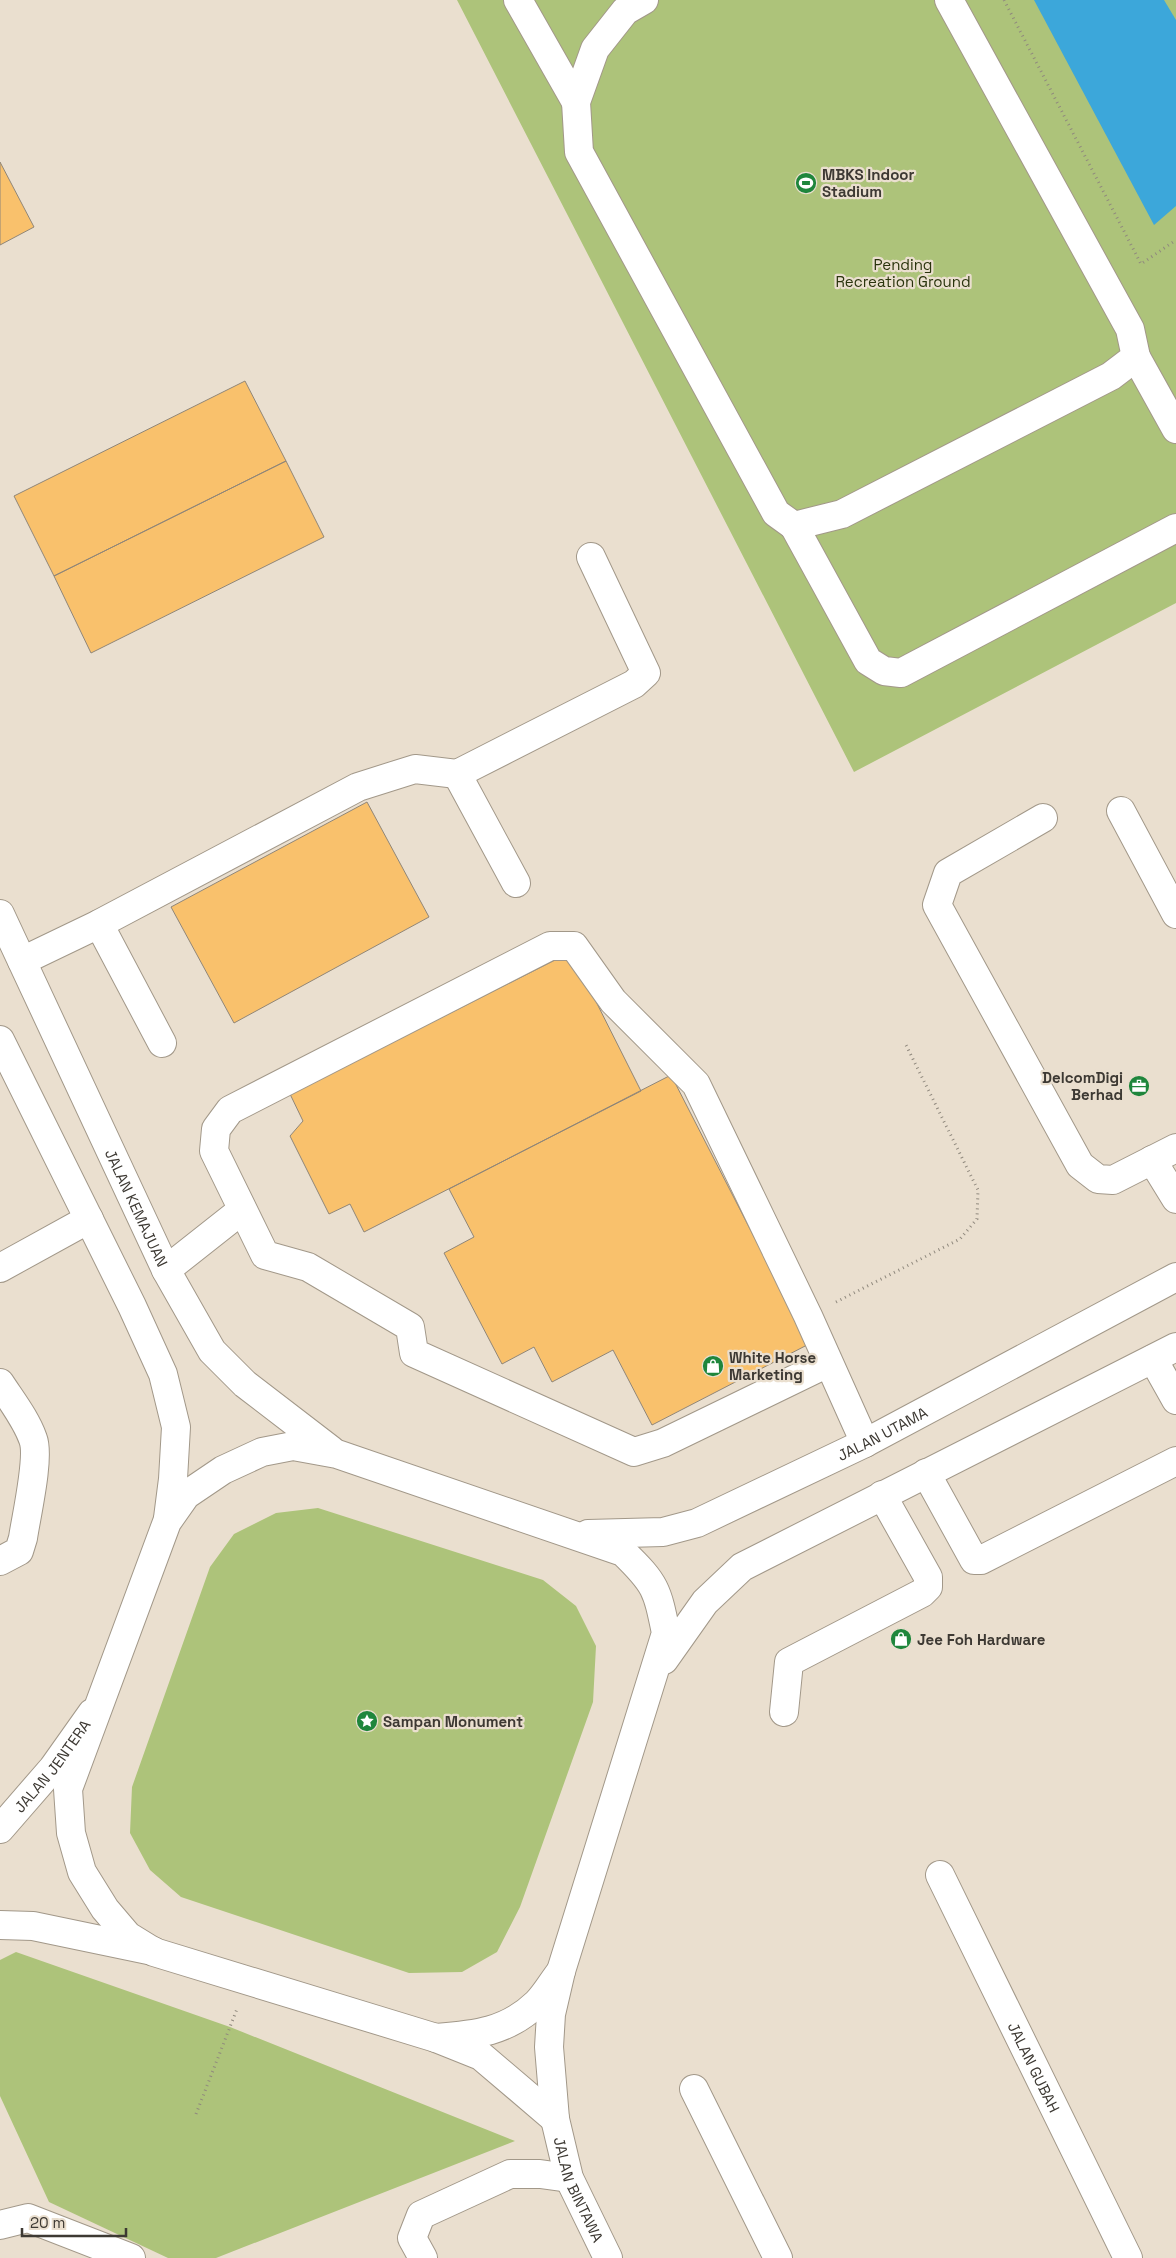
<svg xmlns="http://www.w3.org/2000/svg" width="1176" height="2258" viewBox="0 0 1176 2258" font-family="'Space Grotesk',sans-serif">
<rect width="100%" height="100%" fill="#eadfcf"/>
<!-- green -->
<path fill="#adc37a" d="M457,0H1176V603L854,772Z
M318,1508L543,1580L576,1606L596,1646L593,1702L520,1907L497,1952L462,1972L409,1973L181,1897L150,1870L130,1833L132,1787L210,1567L234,1534L276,1513Z
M16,1952L230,2027L515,2141L216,2258H168L49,2202L0,2096V1960Z"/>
<!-- water -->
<path fill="#3ca7da" d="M1034,0H1164L1176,20V206L1154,225Z"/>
<!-- building -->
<path fill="#f9c16c" stroke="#908678" d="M0,162L34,227L0,245Z
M245,381L286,461L54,576L14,496Z
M286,461L324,537L91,653L54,576Z
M367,802L429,917L234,1023L171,907Z
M571,952L641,1091L364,1232L350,1204L329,1214L290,1136L303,1121L290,1094Z
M671,1075L809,1344L652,1425L613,1350L552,1382L534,1347L502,1364L444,1253L474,1237L449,1189Z"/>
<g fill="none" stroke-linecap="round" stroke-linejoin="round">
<!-- minor casing -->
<g stroke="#a29889" stroke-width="30">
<g id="minor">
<path d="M518,0L576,102"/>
<path d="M644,0L625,11L595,49L576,102L579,152L776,513L794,526L842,514L1111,376L1136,357L1130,329L949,0"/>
<path d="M1136,357L1176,429"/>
<path d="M794,526L868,661L884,671L901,673L1176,528"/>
<path d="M457,774L516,883"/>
<path d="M1121,811L1176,914"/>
<path d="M1043,818L948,873L937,905L1080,1165L1098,1179L1113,1180L1176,1148"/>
<path d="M99,924L162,1043"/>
<path d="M22,961L99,924L358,787L415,769L457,774L634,684L646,673L591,557"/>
<path d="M1152,1160L1176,1199"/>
<path d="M0,1268L89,1219"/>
<path d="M166,1270L242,1210"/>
<path d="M1153,1359L1176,1400"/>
<path d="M828,1363L663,1443L634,1452L414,1353L410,1327L308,1267L265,1255L214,1151L216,1129L230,1110L550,946H574L613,1001L696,1084L808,1316L865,1443"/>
<path d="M0,1383C11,1400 26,1419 33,1439C40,1457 26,1517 23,1538L19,1551L0,1561"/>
<path d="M926,1473L974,1560H981L1176,1461"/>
<path d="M784,1712L789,1662L922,1593L928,1587V1577L882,1495"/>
<path id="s1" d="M0,1829L53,1768L92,1713"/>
<path id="s2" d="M940,1875L1128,2258"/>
<path d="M0,1925L33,1926L153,1951"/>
<path id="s3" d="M561,1971L551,2014L549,2047L555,2119L569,2178L608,2258"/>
<path d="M436,2038L481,2056L555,2119"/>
<path d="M694,2089L778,2258"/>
<path d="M0,2225L28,2218L131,2258"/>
<path d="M423,2258L412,2238L421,2215L510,2174H540L569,2178"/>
</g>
</g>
<!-- major casing -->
<g stroke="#a29889" stroke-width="30">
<g id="major">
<path id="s4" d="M0,914L166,1270L212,1351L245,1384L331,1450"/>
<path d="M0,1040L132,1306L163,1374L176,1427L173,1479L168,1518"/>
<path d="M293,1446L337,1454L623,1552C656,1584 657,1589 666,1633L561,1971C553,1981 546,1994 537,2003C507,2032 475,2035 436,2038L154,1952L128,1936L105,1909L82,1872L71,1833L68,1789L167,1522L186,1495L223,1470L262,1452Z"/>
<path id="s5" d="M588,1534L663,1532L697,1523L865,1443L1176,1277"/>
<path d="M664,1660L705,1602L742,1567L1176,1347"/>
</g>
</g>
<!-- path -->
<path stroke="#90897e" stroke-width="3" stroke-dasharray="1 4" stroke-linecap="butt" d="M1004,0L1141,264L1176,240
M836,1302L960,1239L977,1219L978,1190L905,1043
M196,2114L237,2009"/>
<!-- minor -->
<use href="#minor" stroke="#fff" stroke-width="28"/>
<!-- major -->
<use href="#major" stroke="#fff" stroke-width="28"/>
</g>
<!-- icons -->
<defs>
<g id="stadium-disc" transform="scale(1.125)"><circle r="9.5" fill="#1f863c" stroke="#eadfcf"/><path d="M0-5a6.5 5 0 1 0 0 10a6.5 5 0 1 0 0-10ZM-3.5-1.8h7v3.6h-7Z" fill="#fff"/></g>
<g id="office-disc" transform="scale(1.125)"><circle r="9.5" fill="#1f863c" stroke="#eadfcf"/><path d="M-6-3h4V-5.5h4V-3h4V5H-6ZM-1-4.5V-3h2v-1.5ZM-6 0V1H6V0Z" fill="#fff"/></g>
<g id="shop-disc" transform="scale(1.125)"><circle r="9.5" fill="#1f863c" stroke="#eadfcf"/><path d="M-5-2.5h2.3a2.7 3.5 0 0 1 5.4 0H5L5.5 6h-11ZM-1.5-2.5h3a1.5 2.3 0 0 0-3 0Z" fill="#fff"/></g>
<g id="sight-disc" transform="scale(1.125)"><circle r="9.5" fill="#1f863c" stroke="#eadfcf"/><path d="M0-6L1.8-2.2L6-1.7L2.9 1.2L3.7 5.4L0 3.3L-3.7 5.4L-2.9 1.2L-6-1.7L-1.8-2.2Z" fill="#fff"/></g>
</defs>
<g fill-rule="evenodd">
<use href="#stadium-disc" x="806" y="183"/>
<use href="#office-disc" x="1139" y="1086"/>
<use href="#shop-disc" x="713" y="1366"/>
<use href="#shop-disc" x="901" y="1639"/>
<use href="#sight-disc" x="367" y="1721"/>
</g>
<g text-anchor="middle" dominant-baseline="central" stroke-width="4.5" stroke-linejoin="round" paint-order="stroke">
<!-- poi labels -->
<g font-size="15" font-weight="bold" fill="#3d3933" stroke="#eadfcf" text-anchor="start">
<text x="822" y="174">MBKS Indoor<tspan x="822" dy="17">Stadium</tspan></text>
<text x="1123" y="1077" text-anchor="end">DelcomDigi<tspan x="1123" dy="17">Berhad</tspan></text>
<text x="729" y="1357">White Horse<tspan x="729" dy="17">Marketing</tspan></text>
<text x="917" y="1639">Jee Foh Hardware</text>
<text x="383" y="1721">Sampan Monument</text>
</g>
<!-- park labels -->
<g font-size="15" fill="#2a340d" stroke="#eadfcf">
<text x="903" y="264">Pending<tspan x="903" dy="17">Recreation Ground</tspan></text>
</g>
<!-- street labels -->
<g font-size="15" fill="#3d3933" stroke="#eadfcf">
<text stroke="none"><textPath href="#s4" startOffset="324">JALAN KEMAJUAN</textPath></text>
<text stroke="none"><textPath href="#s5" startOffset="316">JALAN UTAMA</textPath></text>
<text stroke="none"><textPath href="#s1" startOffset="82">JALAN JENTERA</textPath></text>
<text stroke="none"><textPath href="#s2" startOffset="214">JALAN GUBAH</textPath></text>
<text stroke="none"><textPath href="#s3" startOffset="224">JALAN BINTAWA</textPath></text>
</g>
</g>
<!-- scale -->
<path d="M22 2228v8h104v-8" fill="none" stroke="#3d3933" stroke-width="2.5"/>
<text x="30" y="2228" font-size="15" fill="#3d3933" stroke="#eadfcf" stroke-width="4" paint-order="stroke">20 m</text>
</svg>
